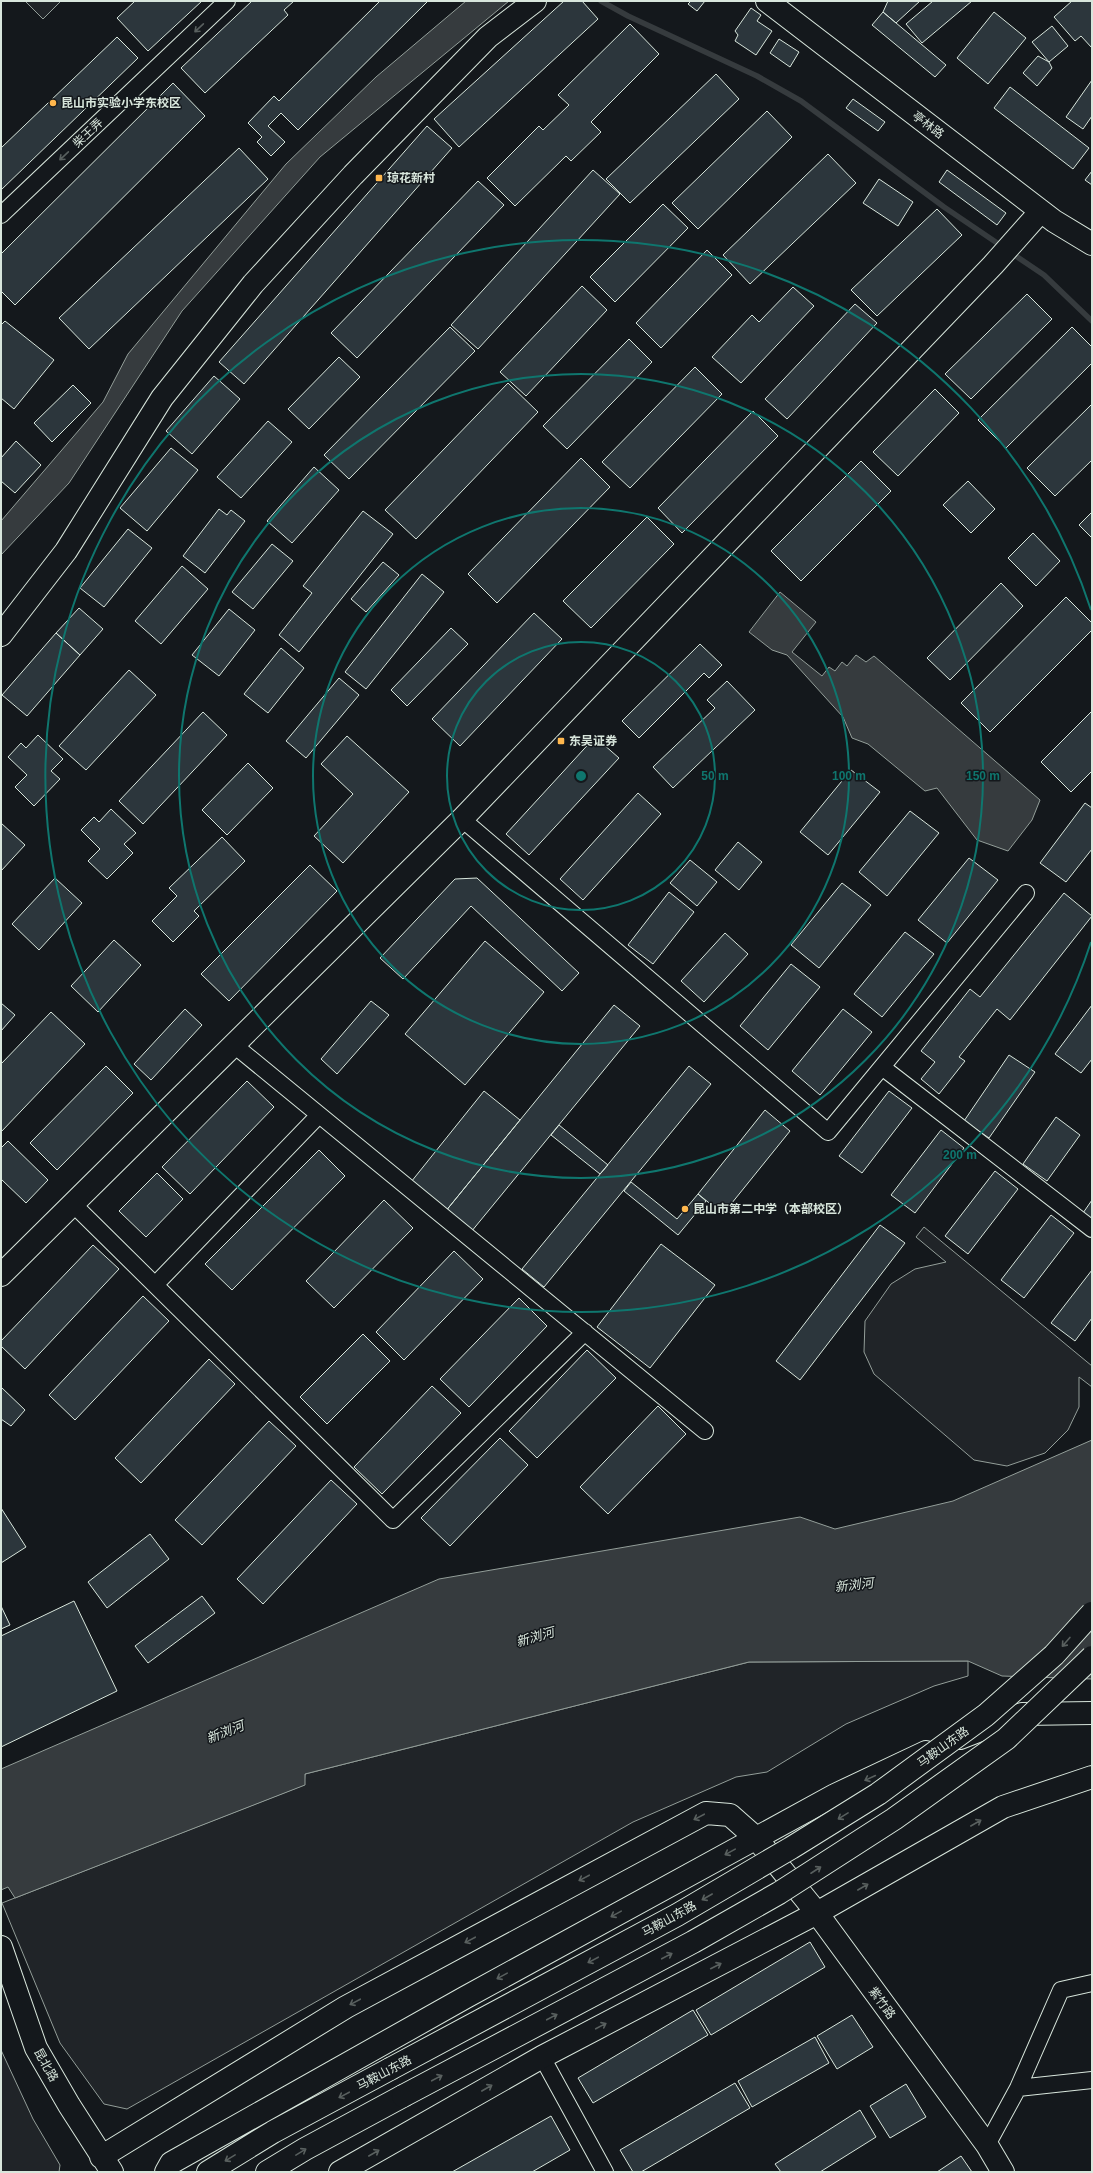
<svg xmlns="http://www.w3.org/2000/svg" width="1093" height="2173" viewBox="0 0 1093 2173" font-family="Helvetica,'Noto Sans SC',sans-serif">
<rect width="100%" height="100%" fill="#14181c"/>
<!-- green -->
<path fill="#202428" stroke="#939e99" d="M25,1H61L43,19Z
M924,1227L1092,1366V1387L1079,1377V1407L1068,1430L1045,1453L1007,1466L974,1460L874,1374L864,1352L865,1321L891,1284L915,1269L946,1262L916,1237Z
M968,1661V1676L934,1686L846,1724L767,1772L736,1777L633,1822L127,2109L104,2104L60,2043L2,1903L304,1785L305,1774L749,1662Z
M1,2050L33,2119L60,2165L59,2172H1Z"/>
<!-- water -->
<path fill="#363b3e" stroke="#939e99" d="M466,1H509L320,157L182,311L69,483L1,555V521L103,402L128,354L286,164L376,77Z
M780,592L816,622L792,652L822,676L829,667L835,671L842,662L847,666L856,655L866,662L874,656L1040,800L1032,820L1008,851L977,840L937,788L925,791L868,744L852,738L843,717L787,655L772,650L749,632Z
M1092,1440V1679L1002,1676L968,1661L749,1662L305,1774V1785L15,1898L8,1887L1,1890V1769L439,1579L800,1517L835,1529L953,1501Z"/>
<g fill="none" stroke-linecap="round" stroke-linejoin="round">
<!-- stream -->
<path stroke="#363b3e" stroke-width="5.5" d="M601,1L628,16L757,76L801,101L944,207L1003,247
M1010,252L1044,275L1092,321"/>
</g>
<!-- building -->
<path fill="#2c363c" stroke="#d8e6dc" d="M135,1H202L148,51L117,18Z
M252,1H294L284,10L288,15L205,93L181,68Z
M380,1H428L298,130L281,113L268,126L285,142L271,156L257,142L262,137L248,123L274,96L279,101Z
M564,1H582L598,19L459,147L434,119Z
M691,1H705L697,11L688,4Z
M888,1H920L896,23L883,12Z
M933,1H972L922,43L906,24Z
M1072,1H1092V48L1081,36L1075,41L1054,17Z
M751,8L761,15L757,21L772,31L756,55L735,41L738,35L735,31Z
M883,12L946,65L935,77L872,25Z
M994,12L1026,38L988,84L957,58Z
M630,24L659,54L591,122L601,132L571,161L566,156L515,206L487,178L539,126L543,130L569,105L558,95Z
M1052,26L1068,46L1049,62L1032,42Z
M117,37L138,58L1,190V148Z
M779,39L799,52L790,67L770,53Z
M1038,56L1049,62L1052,68L1037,86L1023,73Z
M716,74L739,99L630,203L606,179Z
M1092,80V116L1083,129L1066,117Z
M173,83L205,116L15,305L1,291V254Z
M1010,87L1089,148L1073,169L994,108Z
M853,99L885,122L878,131L846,108Z
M767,111L792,137L698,229L672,203Z
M427,126L452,148L244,384L219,362Z
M239,148L268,179L89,349L59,318Z
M828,154L856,183L750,284L723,255Z
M593,170L620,194L478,349L451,325Z
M947,170L1006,213L997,225L939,182Z
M1092,171V185L1085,180Z
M879,179L913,202L898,226L863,203Z
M478,181L504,205L357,358L331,333Z
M663,204L688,228L615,302L590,277Z
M937,209L962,235L877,316L851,290Z
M707,250L732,275L661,348L636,323Z
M582,286L607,310L526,396L500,372Z
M793,287L814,306L741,383L712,357L752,315L759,322Z
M1027,294L1052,319L971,399L945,374Z
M855,304L877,323L787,419L765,399Z
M5,321L54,360L14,409L1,398V325Z
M450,327L475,351L349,479L324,455Z
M1072,327L1092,347V363L1006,448L978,420Z
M629,339L652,362L567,449L543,426Z
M339,357L360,377L309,429L288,409Z
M695,367L722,394L630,488L602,462Z
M214,376L240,399L192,454L166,431Z
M508,383L538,412L416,539L385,510Z
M73,385L91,403L52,442L34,423Z
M935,389L959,413L898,476L873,452Z
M1092,404V460L1055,496L1027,468Z
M753,411L778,436L682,533L658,508Z
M268,421L292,442L241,498L217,477Z
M16,441L41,465L15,493L1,481V458Z
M171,448L198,470L147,531L120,508Z
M581,458L610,487L497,603L468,574Z
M861,461L891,491L801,581L771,551Z
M314,467L339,490L292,543L267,521Z
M968,481L995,509L971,533L943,505Z
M219,509L227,515L231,510L245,521L205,573L183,556Z
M363,511L393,534L299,652L279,635L312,593L303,586Z
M1092,512V538L1079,525Z
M647,517L674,544L591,628L563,601Z
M128,529L152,548L104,607L80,588Z
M1033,533L1060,561L1036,586L1008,558Z
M272,544L293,561L253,609L232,592Z
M383,562L399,575L366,612L351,599Z
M182,566L208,589L161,644L135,621Z
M422,574L444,592L366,689L345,672Z
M1001,583L1023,606L950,680L927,658Z
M1066,597L1092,623V630L990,732L961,703Z
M79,608L103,629L80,655L56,633Z
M229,609L255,630L219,676L192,655Z
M534,613L562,639L460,746L432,719Z
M451,628L468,644L407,706L391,690Z
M56,633L80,655L27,716L2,695Z
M700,644L722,665L709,678L704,673L639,738L622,721Z
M281,648L304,668L268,713L244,694Z
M129,670L156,695L86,770L59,746Z
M339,678L359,695L306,758L286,741Z
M727,681L755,710L673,788L653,767L715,708L707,700Z
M1092,711V771L1071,792L1041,762Z
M203,712L227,735L143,824L119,801Z
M38,735L63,759L51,771L60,779L34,806L15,787L27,775L8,757L21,743L26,748Z
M347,736L409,792L343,863L314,836L353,794L321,764Z
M595,737L619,758L529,855L506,834Z
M248,763L273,788L227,835L202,810Z
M851,770L880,792L828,855L800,832Z
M638,793L661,814L583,900L560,879Z
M1085,803L1092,808V849L1066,882L1040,863Z
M111,809L136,833L124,844L133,853L107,879L88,861L100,849L81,830L94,817L99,822Z
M910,811L939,833L887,896L859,872Z
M1,823L25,845L1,871Z
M222,837L245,861L194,911L199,916L173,942L152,921L177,896L169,888Z
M738,842L762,862L739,890L715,870Z
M969,858L998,880L947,943L918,920Z
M690,860L717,882L697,906L670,883Z
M310,865L337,891L229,1001L201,974Z
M55,878L82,903L39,950L12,924Z
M477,878L579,973L562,991L471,906L403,979L380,958L455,879Z
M842,883L871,905L819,968L791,945Z
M669,892L694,912L653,964L628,945Z
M1064,893L1092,916L1010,1020L997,1009L959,1057L965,1061L939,1094L921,1079L935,1062L921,1051L970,989L980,997Z
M905,932L934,954L882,1017L854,994Z
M725,933L748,954L704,1002L681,981Z
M114,940L141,965L98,1012L71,986Z
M485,941L544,992L465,1085L405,1034Z
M791,964L820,987L768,1050L740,1026Z
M371,1001L389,1015L337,1074L321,1059Z
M1,1003L15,1015L1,1031Z
M614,1005L640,1026L471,1232L445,1212Z
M1092,1005V1059L1081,1073L1055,1054Z
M185,1009L202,1025L151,1080L134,1064Z
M843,1009L872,1032L820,1095L792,1071Z
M51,1012L85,1044L1,1132V1064Z
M1009,1055L1035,1072L989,1138L964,1121Z
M106,1066L133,1093L57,1170L30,1143Z
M689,1066L711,1084L544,1287L522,1269Z
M247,1081L274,1107L190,1194L162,1167Z
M484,1091L520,1120L445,1212L411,1182Z
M889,1091L912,1108L862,1173L839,1156Z
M765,1110L790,1131L723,1214L698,1194Z
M1056,1117L1080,1135L1047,1181L1023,1164Z
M559,1125L608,1165L600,1174L551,1135Z
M941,1130L964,1148L915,1213L891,1195Z
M8,1141L48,1180L26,1203L1,1179V1148Z
M319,1150L345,1176L232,1290L205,1264Z
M995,1171L1018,1189L968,1254L945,1236Z
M157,1173L183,1199L146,1237L119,1211Z
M631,1182L677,1219L698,1194L706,1201L678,1235L624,1191Z
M384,1200L413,1228L334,1308L306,1281Z
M1092,1200V1220L1083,1213Z
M1051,1215L1074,1233L1024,1298L1001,1280Z
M880,1225L905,1243L800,1380L776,1361Z
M661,1244L715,1285L650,1368L597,1327Z
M93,1245L119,1269L25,1369L1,1346V1341Z
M454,1251L483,1279L404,1360L376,1332Z
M1092,1270V1318L1075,1341L1051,1323Z
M143,1296L169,1321L75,1420L49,1395Z
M519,1298L547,1326L469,1407L440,1379Z
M363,1334L390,1361L327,1424L300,1397Z
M587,1350L616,1378L537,1458L509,1431Z
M209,1359L235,1384L141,1483L115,1458Z
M432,1386L461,1413L382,1494L354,1467Z
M1,1387L25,1410L11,1426L1,1419Z
M658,1406L686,1434L608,1514L580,1487Z
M269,1421L296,1446L202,1545L175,1520Z
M500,1438L528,1465L450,1546L421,1518Z
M331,1480L357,1504L263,1604L237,1579Z
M1,1508L26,1547L1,1563Z
M150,1534L169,1559L107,1608L88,1582Z
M202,1596L215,1613L148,1663L135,1646Z
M74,1601L117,1691L1,1747V1636Z
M1,1606L10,1625L1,1629Z
M810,1942L825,1967L711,2035L696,2010Z
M693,2010L708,2035L593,2103L578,2078Z
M852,2015L873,2047L837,2069L817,2036Z
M815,2037L829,2063L752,2107L738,2081Z
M735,2083L750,2108L641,2172H633L620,2150Z
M906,2084L926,2117L890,2138L870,2106Z
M860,2110L876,2137L820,2172H781L775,2164Z
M551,2116L570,2150L532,2172H452Z
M961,2156L972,2172H937Z"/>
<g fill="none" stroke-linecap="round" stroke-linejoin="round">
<!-- street casing -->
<g stroke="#d8e6dc" stroke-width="18">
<path id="street" d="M1,215L227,1
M462,819L828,1132L1026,893
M234,1045L705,1431
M882,1067L1092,1229
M73,1204L393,1520L585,1332
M155,1285L319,1115
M542,2057L605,2172
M1018,2088L1092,2080
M987,2145L1018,2088L1061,1990L1092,1983"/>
</g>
<!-- secondary casing -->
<g stroke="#d8e6dc" stroke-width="24">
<path id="secondary" d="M767,1L1054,221L1092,244
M1,635L66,551L162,398L253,284L353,175L488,37L535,1
M1,1275L462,819L993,265L1041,211
M960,1738L1022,1714L1092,1713
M1,1947L36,2048L69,2105L112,2172
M101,2157L346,2007L706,1813L730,1815L756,1838L817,1913L987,2145L1003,2172
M166,2172L171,2163L466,1997L835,1795L926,1752
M208,2172L273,2132L390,2069
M267,2172L305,2149L403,2096
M340,2172L542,2057L817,1913L1003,1807L1092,1777"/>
</g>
<!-- street -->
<use href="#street" stroke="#14181c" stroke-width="16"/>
<!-- secondary -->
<use href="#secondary" stroke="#14181c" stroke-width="22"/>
<!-- secondary-bridge casing -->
<g stroke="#d8e6dc" stroke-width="24" stroke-linecap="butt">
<path id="secondary-bridge" d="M390,2069L677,1915L791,1848L878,1794L986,1715L1054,1655L1092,1613
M403,2096L693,1942L779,1893L894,1819L1006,1739L1092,1657"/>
</g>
<!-- secondary-bridge -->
<use href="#secondary-bridge" stroke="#14181c" stroke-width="22"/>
</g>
<!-- one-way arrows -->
<defs><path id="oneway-shaft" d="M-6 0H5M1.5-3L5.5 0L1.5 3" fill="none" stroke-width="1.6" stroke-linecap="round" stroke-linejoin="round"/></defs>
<g stroke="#59605f">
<use href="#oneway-shaft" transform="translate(199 28) rotate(137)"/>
<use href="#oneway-shaft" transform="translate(64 156) rotate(137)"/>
<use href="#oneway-shaft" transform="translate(1066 1642) rotate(131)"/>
<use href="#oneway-shaft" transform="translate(870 1778) rotate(155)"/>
<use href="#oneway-shaft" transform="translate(843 1816) rotate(148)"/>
<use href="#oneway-shaft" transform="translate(699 1817) rotate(152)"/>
<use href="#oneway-shaft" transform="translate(976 1823) rotate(-30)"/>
<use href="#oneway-shaft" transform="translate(730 1852) rotate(151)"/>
<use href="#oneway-shaft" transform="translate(816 1870) rotate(-33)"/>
<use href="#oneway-shaft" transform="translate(584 1878) rotate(152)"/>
<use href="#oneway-shaft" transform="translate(863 1887) rotate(-30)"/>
<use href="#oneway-shaft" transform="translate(707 1897) rotate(150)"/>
<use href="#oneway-shaft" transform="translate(616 1914) rotate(151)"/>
<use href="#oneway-shaft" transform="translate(470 1940) rotate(152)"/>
<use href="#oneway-shaft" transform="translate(667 1956) rotate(-28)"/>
<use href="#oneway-shaft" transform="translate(593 1960) rotate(152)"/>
<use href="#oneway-shaft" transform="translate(716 1966) rotate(-27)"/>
<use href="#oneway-shaft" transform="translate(502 1976) rotate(151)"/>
<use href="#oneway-shaft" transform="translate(355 2002) rotate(152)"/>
<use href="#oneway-shaft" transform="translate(552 2017) rotate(-28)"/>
<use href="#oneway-shaft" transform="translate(601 2026) rotate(-28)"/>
<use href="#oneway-shaft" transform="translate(437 2078) rotate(-28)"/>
<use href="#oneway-shaft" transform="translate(487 2088) rotate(-30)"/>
<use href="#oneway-shaft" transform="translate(344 2095) rotate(152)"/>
<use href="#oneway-shaft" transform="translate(301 2152) rotate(-31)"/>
<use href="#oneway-shaft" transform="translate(374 2153) rotate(-30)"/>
<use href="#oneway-shaft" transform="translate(230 2158) rotate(149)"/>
</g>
<!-- distance rings -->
<g fill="none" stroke="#0f766e" stroke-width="2">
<circle cx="581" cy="776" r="134"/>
<circle cx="581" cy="776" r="268"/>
<circle cx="581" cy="776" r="402"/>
<path d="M1091 942A536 536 0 1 1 1091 610"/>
</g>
<!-- markers -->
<g fill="#ffb74d" stroke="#14181c" stroke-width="1.5">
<circle cx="53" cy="103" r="4"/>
<rect x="375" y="174" width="8" height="8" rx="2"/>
<rect x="557" y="737" width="8" height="8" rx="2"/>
<circle cx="685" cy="1209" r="4"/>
</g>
<g text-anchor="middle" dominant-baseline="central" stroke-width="3" stroke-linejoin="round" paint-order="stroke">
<!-- poi labels -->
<g font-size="12" font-weight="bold" fill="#d8e6dc" stroke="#14181c" text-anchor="start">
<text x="61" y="103">昆山市实验小学东校区</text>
<text x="387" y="178">琼花新村</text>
<text x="569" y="741">东吴证券</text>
<text x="693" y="1209">昆山市第二中学（本部校区）</text>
</g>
<!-- street labels -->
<g font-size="12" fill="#d8e6dc" stroke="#14181c">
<text transform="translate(928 125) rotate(37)">亭林路</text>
<text transform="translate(88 133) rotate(-43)">柴王弄</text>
<text transform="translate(943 1747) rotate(-36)">马鞍山东路</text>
<text transform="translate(669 1919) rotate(-29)">马鞍山东路</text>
<text transform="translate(882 2003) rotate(54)">紫竹路</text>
<text transform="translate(46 2065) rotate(61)">昆北路</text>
<text transform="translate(384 2073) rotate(-28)">马鞍山东路</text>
</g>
<!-- water labels -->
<g font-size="13" font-style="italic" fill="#d8e6dc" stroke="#14181c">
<text transform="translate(854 1585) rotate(-7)">新浏河</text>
<text transform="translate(535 1637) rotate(-16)">新浏河</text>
<text transform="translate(225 1732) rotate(-21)">新浏河</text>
</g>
</g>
<circle cx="581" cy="776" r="6" fill="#0f766e" stroke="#14181c" stroke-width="2"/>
<g font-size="12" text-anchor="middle" font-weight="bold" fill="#0f766e" stroke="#14181c" stroke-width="3" stroke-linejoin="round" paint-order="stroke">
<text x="715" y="780">50 m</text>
<text x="849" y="780">100 m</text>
<text x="983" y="780">150 m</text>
<text x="960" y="1159">200 m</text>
</g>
<!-- border -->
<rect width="1093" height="2173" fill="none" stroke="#d8e6dc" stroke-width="4"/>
</svg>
